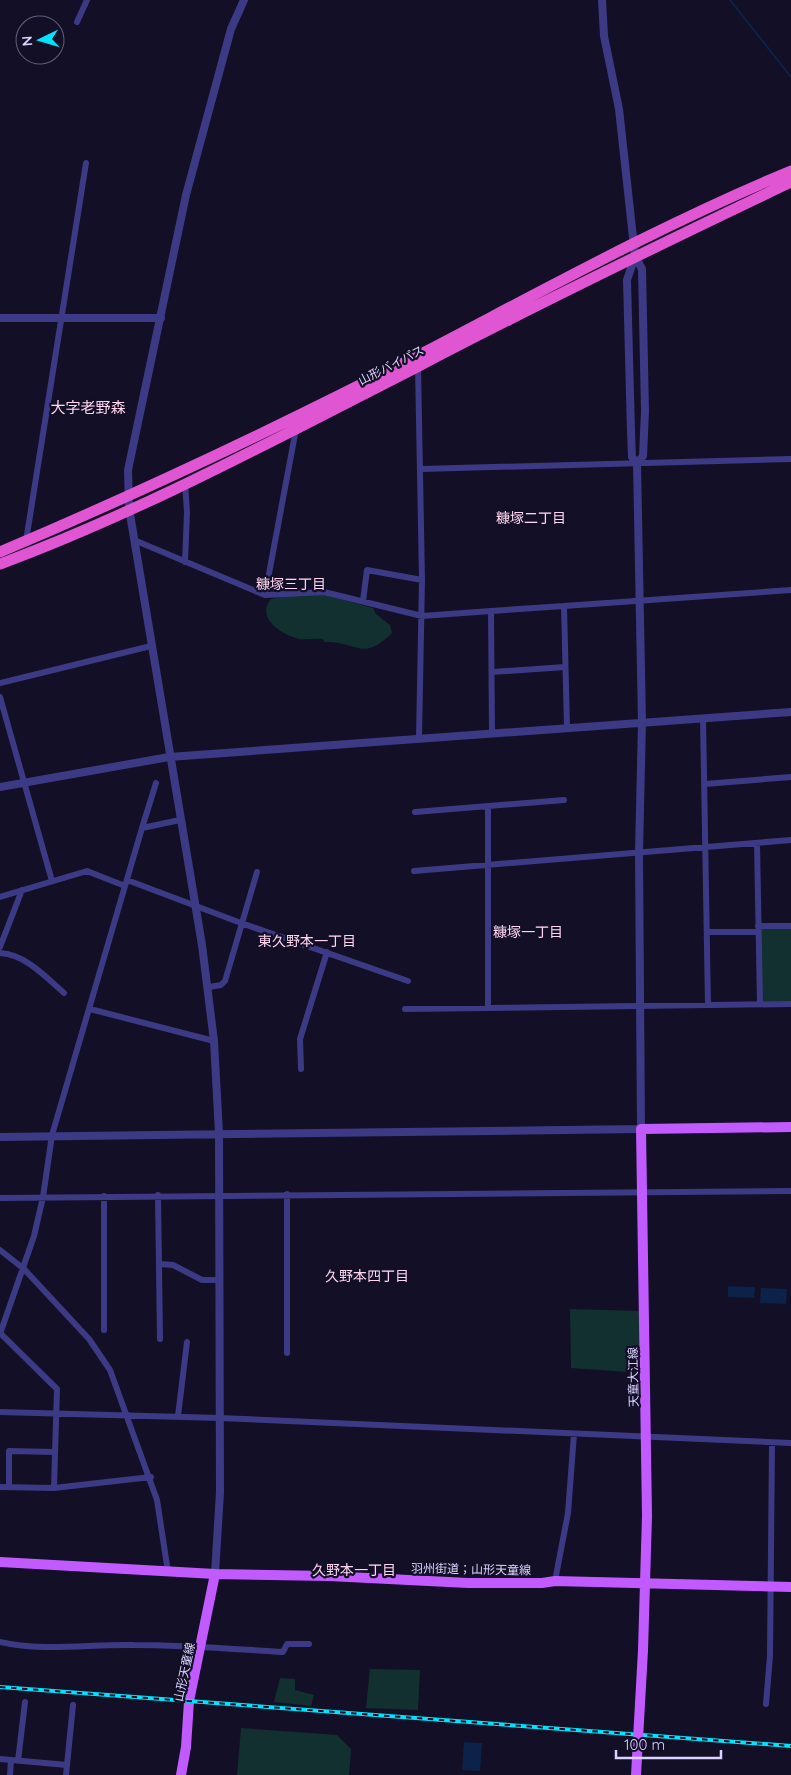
<svg xmlns="http://www.w3.org/2000/svg" width="791" height="1775" viewBox="0 0 791 1775" font-family="Quicksand,'Noto Sans JP',sans-serif">
<rect width="100%" height="100%" fill="#130f26"/>
<!-- green -->
<path fill="#12302f" d="M293,595H325L373,608L376,614L390,625L392,633C361,663 359,641 324,642L323,639C315,638 307,640 299,639C282,635 255,618 271,599Z
M760,927H791V1003H761Z
M570,1309L641,1311L642,1373L571,1368Z
M370,1669L420,1670L418,1710L366,1708Z
M280,1678L295,1679V1690L314,1695L311,1706L274,1702Z
M241,1728L337,1735L351,1749L349,1775H237Z"/>
<!-- water -->
<path fill="#0c2248" d="M728,1286L755,1287L754,1298L728,1297Z
M761,1288L787,1289L786,1304L760,1303Z
M464,1742L482,1743L480,1771L462,1770Z"/>
<g fill="none" stroke-linecap="round" stroke-linejoin="round">
<!-- stream -->
<path stroke="#0c2248" stroke-width="2" d="M730,0L791,77"/>
<!-- minor -->
<path stroke="#3d3a85" stroke-width="6" d="M77,22L87,0
M418,366L422,580L419,738
M421,469L791,459
M134,540L265,595L324,592L422,616L491,611
M26,541L86,163
M185,562L187,512L185,483
M265,595L296,429
M363,601L367,570L422,580
M564,606L791,590
M492,672L565,667
M0,683L151,646
M0,697L52,881
M703,718L708,1005
M492,734L491,611L564,606L567,728
M705,784L791,777
M415,812L564,800
M142,828L156,783
M757,843L760,1004
M414,871L791,840
M127,880L241,923L408,981
M0,897L87,871L125,886
M758,926H791
M707,932H758
M0,947L22,890
M0,953C25,954 46,977 64,993
M209,987L221,985L225,981L257,872
M488,1007V806
M90,1009L214,1041
M405,1009L791,1004
M301,1069L300,1039L327,952
M287,1194V1353
M158,1195L160,1339
M104,1196V1330
M0,1198L791,1191
M0,1250L24,1269L89,1339L110,1370L157,1500L168,1572
M160,1264L173,1265L202,1280H219
M0,1333L57,1389L54,1488
M0,1334L34,1236L43,1197L52,1135L142,828L180,820
M0,1412L220,1418L791,1443
M178,1416L187,1342
M0,1487L54,1488L151,1477
M9,1487V1451L54,1452
M555,1581L568,1513L574,1434
M0,1642C44,1652 89,1644 134,1645C183,1645 233,1649 283,1652L287,1644H309
M766,1704L770,1656L772,1443
M0,1759L67,1765
M18,1761L25,1702
M10,1775L11,1760
M66,1775L73,1705"/>
<!-- tertiary -->
<path stroke="#3d3a85" stroke-width="8" d="M635,256L642,269L645,411L643,456L637,463
M0,318H161
M0,787L169,757L791,712
M0,1137L641,1129L639,852L642,722L637,463L632,457L631,432L627,280L635,256L619,109L604,36L602,0
M215,1574L220,1492L219,1133L214,1041L202,945L129,508L128,470L186,195L231,29L244,0"/>
<!-- primary -->
<path stroke="#c25bff" stroke-width="10" d="M0,1562L215,1574L329,1576L468,1583H542L555,1581L791,1587
M643,1650L647,1516L641,1129L791,1127
M181,1775L186,1747L189,1701L215,1574"/>
<!-- trunk -->
<path stroke="#e055d1" stroke-width="11" d="M0,552C144,491 285,424 423,353C544,290 665,223 791,171
M0,564C143,511 279,437 415,368C539,303 665,242 791,182"/>
<!-- rail casing -->
<g stroke="#00e5ff" stroke-width="4">
<path id="rail" d="M0,1687L791,1746"/>
</g>
<!-- rail -->
<use href="#rail" stroke="#130f26" stroke-width="2" stroke-dasharray="5.5" stroke-linecap="butt"/>
<!-- primary-bridge -->
<path stroke="#c25bff" stroke-width="10" d="M636,1775L643,1650"/>
</g>
<g text-anchor="middle" dominant-baseline="central" stroke-width="4.5" stroke-linejoin="round" paint-order="stroke">
<!-- street labels -->
<g font-size="12" fill="#d9d4ff" stroke="#130f26">
<text transform="translate(391 365) rotate(-27)">山形バイパス</text>
<text transform="translate(633 1377) rotate(-91)">天童大江線</text>
<text transform="translate(471 1569) rotate(1)">羽州街道；山形天童線</text>
<text transform="translate(184 1672) rotate(-78)">山形天童線</text>
</g>
<!-- neighbourhood labels -->
<g font-size="14" fill="#ffd6f0" stroke="#130f26">
<text x="531" y="518">糠塚二丁目</text>
<text x="291" y="584">糠塚三丁目</text>
<text x="528" y="932">糠塚一丁目</text>
<text x="307" y="941">東久野本一丁目</text>
<text x="367" y="1276">久野本四丁目</text>
<text x="354" y="1570">久野本一丁目</text>
</g>
<!-- quarter labels -->
<g font-size="15" fill="#ffd6f0" stroke="#130f26">
<text x="88" y="407">大字老野森</text>
</g>
</g>
<!-- north arrow -->
<g transform="translate(40 40) rotate(265)"><circle r="24" fill="#130f26" stroke="#625e7d"/>
<path d="M0-4L9 19L0 12L-9 19Z" fill="#00e5ff"/>
<text y="-8" font-size="14" font-weight="bold" text-anchor="middle" fill="#d9d4ff">N</text>
</g>
<!-- scale -->
<path d="M616 1750v8h105v-8" fill="none" stroke="#d9d4ff" stroke-width="2.5"/>
<text x="624" y="1750" font-size="15" fill="#d9d4ff" stroke="#130f26" stroke-width="4" paint-order="stroke">100 m</text>
</svg>
